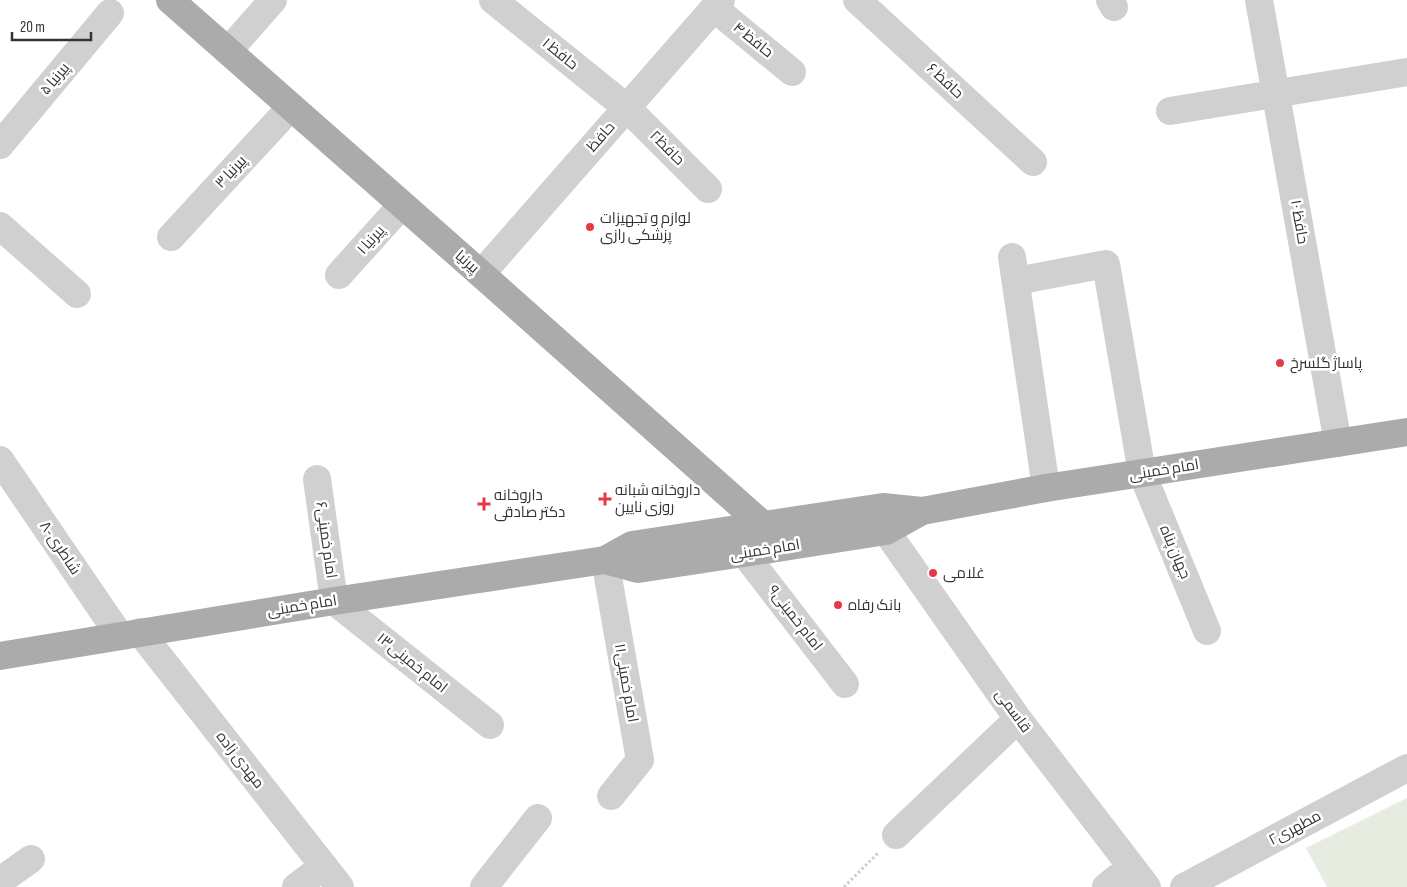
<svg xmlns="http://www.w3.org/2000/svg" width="1407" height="887" viewBox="0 0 1407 887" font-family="'Sofia Sans Condensed',Cairo,sans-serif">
<rect width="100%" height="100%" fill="#fff"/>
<!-- green -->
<path fill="#e6ecdf" d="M1407,798V887H1327L1306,848Z"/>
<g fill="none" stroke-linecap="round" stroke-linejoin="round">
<!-- path -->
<path stroke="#cdcdcd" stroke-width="3" stroke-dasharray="2.5 2.5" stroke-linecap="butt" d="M844,887L878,853"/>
<!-- minor -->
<path stroke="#d0d0d0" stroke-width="28" d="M493,0L627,108L708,189
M857,0L1033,162
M1110,0L1114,7
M1259,0L1338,443
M714,8L792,72
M228,51L273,0
M1170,111L1407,72
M0,145L110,13
M0,226L77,294
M171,237L291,107
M1012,257L1046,488
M481,274L721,0
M339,275L402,205
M1016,281L1106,264L1142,473L1207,631
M0,460L120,636
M317,479L334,601L490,725
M886,531L1018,719L1147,887
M744,553L845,684
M605,560L640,760L611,796
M140,632L340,887
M896,835L1018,719
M0,881L31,859
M296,887L324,866
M484,887L538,818
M1106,887L1131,867
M1184,887L1407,768"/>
<!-- major -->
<path stroke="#ababab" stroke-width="28" d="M170,0L481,274L763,525
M605,560L638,569L744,553L886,531L922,511
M0,656L334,601L605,560L632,545L883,507L922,511L1046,488L1407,432"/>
</g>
<!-- markers -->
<g fill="#e63946" stroke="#fff" stroke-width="2">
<circle cx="590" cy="227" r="5"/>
<circle cx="1280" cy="363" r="5"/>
<path d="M602.5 491.5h5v5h5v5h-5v5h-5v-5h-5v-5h5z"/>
<path d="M481.5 496.5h5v5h5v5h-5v5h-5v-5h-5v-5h5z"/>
<circle cx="933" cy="573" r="5"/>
<circle cx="838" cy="605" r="5"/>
</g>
<g text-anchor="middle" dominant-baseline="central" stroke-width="5" stroke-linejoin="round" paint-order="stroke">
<!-- street labels -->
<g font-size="15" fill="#333" stroke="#fff">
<text transform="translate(753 40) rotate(39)">حافظ ۴</text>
<text transform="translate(560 54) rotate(39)">حافظ ۱</text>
<text transform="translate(55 79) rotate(-50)">پیرنیا ۵</text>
<text transform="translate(945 81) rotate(43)">حافظ ۶</text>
<text transform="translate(601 137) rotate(-49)">حافظ</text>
<text transform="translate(667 148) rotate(45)">حافظ۲</text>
<text transform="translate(231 172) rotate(-47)">پیرنیا ۳</text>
<text transform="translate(1299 222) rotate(80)">حافظ ۱۰</text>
<text transform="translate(371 240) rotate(-48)">پیرنیا ۱</text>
<text transform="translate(467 262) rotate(41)">پیرنیا</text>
<text transform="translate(1164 470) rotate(-9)">امام خمینی</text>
<text transform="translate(326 540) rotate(82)">امام خمینی۶</text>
<text transform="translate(60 548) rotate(56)">۸-شاطری</text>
<text transform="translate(765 550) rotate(-9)">امام خمینی</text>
<text transform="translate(1175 552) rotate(67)">جهان پناه</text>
<text transform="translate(302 606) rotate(-9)">امام خمینی</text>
<text transform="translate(795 618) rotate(52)">امام خمینی۹</text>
<text transform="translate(412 663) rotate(39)">امام خمینی۱۳</text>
<text transform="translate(626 683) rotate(80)">امام خمینی۱۱</text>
<text transform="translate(1013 711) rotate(54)">قاسمی</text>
<text transform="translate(240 760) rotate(52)">مهدی زاده</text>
<text transform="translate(1295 828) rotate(-28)">مطهری۲</text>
</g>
<!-- poi labels -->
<g font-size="15" fill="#333" stroke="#fff" text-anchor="start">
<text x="600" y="218">لوازم و تجهیزات<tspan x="600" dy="17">پزشکی رازی</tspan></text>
<text x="1290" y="363">پاساژ گلسرخ</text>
<text x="615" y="490">داروخانه شبانه<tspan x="615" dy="17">روزی نایین</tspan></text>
<text x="494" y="495">داروخانه<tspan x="494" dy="17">دکتر صادقی</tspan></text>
<text x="943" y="573">غلامی</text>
<text x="848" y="605">بانک رفاه</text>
</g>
</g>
<!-- scale -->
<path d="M12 32v8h79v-8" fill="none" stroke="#333333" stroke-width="2.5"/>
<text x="20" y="32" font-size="15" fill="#333333" stroke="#ffffff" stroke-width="4" paint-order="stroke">20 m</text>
</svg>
